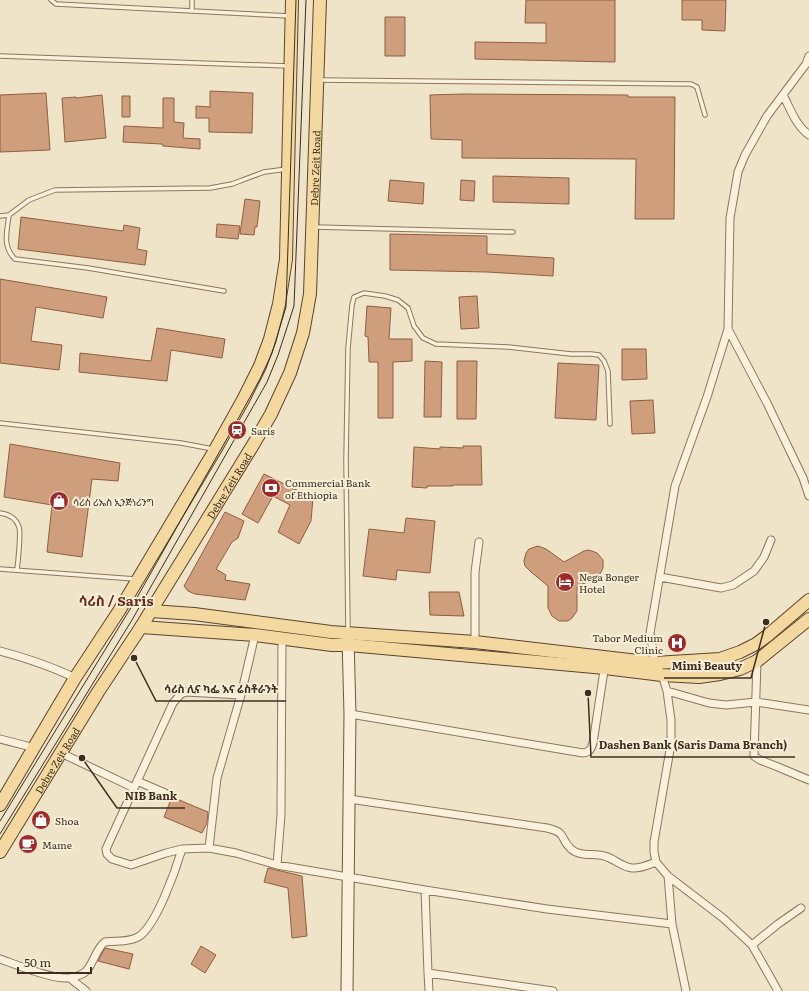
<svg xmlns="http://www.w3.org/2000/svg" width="809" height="991" viewBox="0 0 809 991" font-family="Literata,'Noto Sans Ethiopic',serif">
<rect width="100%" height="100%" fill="#f0e4c8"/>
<!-- building -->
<path fill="#cf9f7d" stroke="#8d5f41" d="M526,0H615V62L475,59V42L546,43V23H525Z
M682,0H726L725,31L702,30V20H682Z
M385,17H405V56H385Z
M210,91L253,93L252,133L209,132V118H196V106L210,107Z
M46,93L50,150L0,152V95Z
M462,94L628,95V97H675L674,219H635L636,159L462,158V140L431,139L430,95Z
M102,95L106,138L65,142L62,98L76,97V98Z
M122,96H130V117H122Z
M163,98H174V122L184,123L183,138L200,139V149L163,146L162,144L123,142L124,126L163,128Z
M493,176L569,178V204L493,202Z
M390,180L424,183L423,204L388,201Z
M461,180L475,181L474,201L460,200Z
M245,199L260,201L257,227H255L254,235L240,234Z
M21,217L123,231L124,225L140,228L137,249L147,251L145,265L18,249Z
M217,224L240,226L238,239L216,237Z
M390,234L487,236V254L554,258L553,276L487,272L390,270Z
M0,279L107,297L103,318L36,307L31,341L62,345L59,370L0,363Z
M477,296L479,328L461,329L459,297Z
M367,306L391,308L389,339H412V361L393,362V418H378V362H369L368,337L365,336Z
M157,328L225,339L222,358L171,350L167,381L79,372L80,353L151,361Z
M622,349H646L647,379L622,380Z
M425,361L442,362L441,417H424Z
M457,361H477L476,419H457Z
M558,363L599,365L596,420L555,418Z
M653,400L655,433L632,434L630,401Z
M10,444L120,463L118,481L92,479L82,557L47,552L52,505L4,497Z
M463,446H481L482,485H453V486H427V488L412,487L414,447L440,449V447L463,448Z
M264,474L313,498L311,521L299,544L278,532L290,505L273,496L258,523L242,514Z
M225,512L244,521L238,538L232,542L216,569L226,575L225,580L250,584L245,600L195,594L188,591L184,586Z
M406,518L435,521L430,573L397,570L396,580L363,576L369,529L404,533Z
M538,546L546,549L564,562L584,551L589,550L597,553L603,560V568L599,576L577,587V611L572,618L568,621H559L552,616L548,608V586L531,572L525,566L524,561L526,553L529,549Z
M429,592H459L464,616L430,615Z
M172,797L208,812L207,823L202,833L164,817Z
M268,868L302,876L307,936L292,938L288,888L264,882Z
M201,946L216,955L205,973L191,964Z
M105,948L133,954L129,969L98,961Z"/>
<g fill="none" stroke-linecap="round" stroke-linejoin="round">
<!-- lane casing -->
<g stroke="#8d765c" stroke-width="5.5">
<path id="lane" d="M51,0L56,4L290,16
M192,11V0
M0,56L288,66
M320,80L691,84L697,87L705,115
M9,215C7,232 2,246 15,259L88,268L224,291
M0,216L9,215L29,200L55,190L210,188L232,184L264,172L287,169
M314,227L513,232
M0,423L181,443L213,449
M0,513C8,514 16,518 19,527C21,533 18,562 17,570
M0,569L135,579
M348,631L346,460L348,348L352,305L354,297L364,293L385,296L398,300L408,308L414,326L423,338L436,344L508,347L571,354H591L599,355L604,361L608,371L610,424"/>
</g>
<!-- street casing -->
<g stroke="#8d765c" stroke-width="9">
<path id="street" d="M783,95C790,108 796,126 809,135
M728,329L730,218L738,172L745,155L767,116L806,64L809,56
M660,577L721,588L733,585L754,571L764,557L771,540
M475,642V572L479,542
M0,651C26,658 51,666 75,678
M757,661L754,756L760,760L778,767L809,780
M667,691L709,703L726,705L756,702L809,710
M241,695L186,692L181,694L173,703L106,849L107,854L112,859L131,865L166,853L182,849L209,848L236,853L277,865L425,890L428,973L553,991
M350,714L583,753C590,752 591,749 593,743L605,664
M0,739L35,748
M61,753L134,788
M137,781L165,793
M349,799L547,828C568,833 559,838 571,849C580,857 593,853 604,856C614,858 621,867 632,868C640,869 648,865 656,862
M209,848L217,778L241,695L255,635
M277,865L281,815L282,639
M668,876L672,924
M425,890L547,909L672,924L686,991
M752,945L778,924L801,908
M0,959C17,965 51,979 69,978C73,978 80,975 84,973C93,967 95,949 105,942C116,940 127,943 138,937C156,927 176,869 182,849
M428,973L429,991
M71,979L86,991
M778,991L752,945L723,918L668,876L656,862L654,852V842L671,744V720L667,691L662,675L655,663L650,633L675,486L707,397L728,329L767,403L803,478L809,496"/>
</g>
<!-- secondary casing -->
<g stroke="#6f573f" stroke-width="13">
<path id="secondary" d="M347,991L350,714L348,638"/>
</g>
<!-- primary casing -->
<g stroke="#5b4430" stroke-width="14">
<g id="primary">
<path d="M151,611L194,614L331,632L475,642L655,663L720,659L740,652L756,644L767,636L809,600"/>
<path d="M141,627L255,635L332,645H349L605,668L662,675L699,677L720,674L740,669L757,661L809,619"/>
<path d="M0,805L75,678L119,611L215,450L243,400L260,366L270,339L279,304L286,259L292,0"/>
<path id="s1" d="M0,852L98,692L141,627L253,445L271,414L290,373L303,333L310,294L320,0"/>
</g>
</g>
<!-- lane -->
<use href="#lane" stroke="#faf1dc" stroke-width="3.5"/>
<!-- street -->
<use href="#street" stroke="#faf1dc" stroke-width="7"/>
<!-- secondary -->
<use href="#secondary" stroke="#faf1dc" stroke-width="11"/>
<!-- primary -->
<use href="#primary" stroke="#f3d9a0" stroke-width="12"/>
<!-- tram -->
<path stroke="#3d2e20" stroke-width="1" d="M0,821L135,601L233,428L260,379L272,353L286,307L296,0
M0,834L132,620L267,382L278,355L294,306L306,0"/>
</g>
<!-- icons -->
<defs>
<g id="station-disc" transform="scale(1)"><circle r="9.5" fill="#9e2a2b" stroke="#f7eed8"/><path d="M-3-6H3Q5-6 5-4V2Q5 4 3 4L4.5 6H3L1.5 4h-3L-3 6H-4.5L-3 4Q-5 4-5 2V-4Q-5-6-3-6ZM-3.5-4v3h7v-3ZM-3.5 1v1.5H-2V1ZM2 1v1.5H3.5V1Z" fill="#fff"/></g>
<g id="bank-disc" transform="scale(1)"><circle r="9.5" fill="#9e2a2b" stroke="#f7eed8"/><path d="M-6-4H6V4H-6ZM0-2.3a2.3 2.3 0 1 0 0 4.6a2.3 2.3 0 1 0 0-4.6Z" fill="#fff"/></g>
<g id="shop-disc" transform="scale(1)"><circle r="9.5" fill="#9e2a2b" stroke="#f7eed8"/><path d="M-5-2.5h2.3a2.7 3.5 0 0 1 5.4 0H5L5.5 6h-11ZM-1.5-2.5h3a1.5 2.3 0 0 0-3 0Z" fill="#fff"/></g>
<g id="hotel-disc" transform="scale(1)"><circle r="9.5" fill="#9e2a2b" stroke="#f7eed8"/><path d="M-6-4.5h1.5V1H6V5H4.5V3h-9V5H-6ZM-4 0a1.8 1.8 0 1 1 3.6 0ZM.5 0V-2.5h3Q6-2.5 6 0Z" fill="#fff"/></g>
<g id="hospital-disc" transform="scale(1)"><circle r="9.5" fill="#9e2a2b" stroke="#f7eed8"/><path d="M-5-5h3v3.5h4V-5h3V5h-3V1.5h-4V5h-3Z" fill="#fff"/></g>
<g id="cafe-disc" transform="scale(1)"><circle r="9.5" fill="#9e2a2b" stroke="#f7eed8"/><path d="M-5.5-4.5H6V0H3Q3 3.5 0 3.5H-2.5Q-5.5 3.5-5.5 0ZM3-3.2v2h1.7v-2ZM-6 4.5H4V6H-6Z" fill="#fff"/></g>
</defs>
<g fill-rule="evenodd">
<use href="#station-disc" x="237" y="430"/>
<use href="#bank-disc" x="271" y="488"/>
<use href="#shop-disc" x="59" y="501"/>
<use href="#hotel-disc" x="565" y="582"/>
<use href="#hospital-disc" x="677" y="643"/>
<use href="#shop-disc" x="41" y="820"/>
<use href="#cafe-disc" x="28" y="844"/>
</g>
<g text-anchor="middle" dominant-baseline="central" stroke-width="4" stroke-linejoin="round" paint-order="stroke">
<!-- street labels -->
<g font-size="10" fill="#3d2e20" stroke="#f7eed8">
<text stroke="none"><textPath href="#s1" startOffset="768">Debre Zeit Road</textPath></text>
<text stroke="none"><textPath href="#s1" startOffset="432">Debre Zeit Road</textPath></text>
<text stroke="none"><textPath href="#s1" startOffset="108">Debre Zeit Road</textPath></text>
</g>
<!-- poi labels -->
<g font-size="10" fill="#3d2e20" stroke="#f7eed8" text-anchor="start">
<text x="251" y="430">Saris</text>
<text x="285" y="482">Commercial Bank<tspan x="285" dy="12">of Ethiopia</tspan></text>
<text x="73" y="501">ሳሪስ ሪኤስ ኢንጅነሪንግ</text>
<text x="579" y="576">Nega Bonger<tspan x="579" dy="12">Hotel</tspan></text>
<text x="663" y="637" text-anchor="end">Tabor Medium<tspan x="663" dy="12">Clinic</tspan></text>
<text x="55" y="820">Shoa</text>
<text x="42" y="844">Mame</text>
</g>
<!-- district labels -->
<g font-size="14" font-weight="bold" fill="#6b2e1e" stroke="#f7eed8">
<text x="116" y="600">ሳሪስ / Saris</text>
</g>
</g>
<!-- callouts -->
<path fill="none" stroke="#3d2e20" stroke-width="1.5" d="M766 622L751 678H664M134 658L156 701H286M588 693L591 757H795M82 758L117 808H185"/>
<g fill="#3d2e20" stroke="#f7eed8" stroke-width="1.5">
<circle cx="766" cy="622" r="4"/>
<circle cx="134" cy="658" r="4"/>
<circle cx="588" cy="693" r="4"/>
<circle cx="82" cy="758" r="4"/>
</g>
<g font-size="11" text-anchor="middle" font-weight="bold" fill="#3d2e20" stroke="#f7eed8" stroke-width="4" stroke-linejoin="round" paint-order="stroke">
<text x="707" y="670">Mimi Beauty</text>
<text x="221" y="693">ሳሪስ ሊና ካፌ እና ሬስቶራንት</text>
<text x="693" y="749">Dashen Bank (Saris Dama Branch)</text>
<text x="151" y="800">NIB Bank</text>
</g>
<!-- scale -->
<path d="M18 967v6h73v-6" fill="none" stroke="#3d2e20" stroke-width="2"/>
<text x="24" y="967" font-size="12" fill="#3d2e20" stroke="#f7eed8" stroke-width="3" paint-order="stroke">50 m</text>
</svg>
